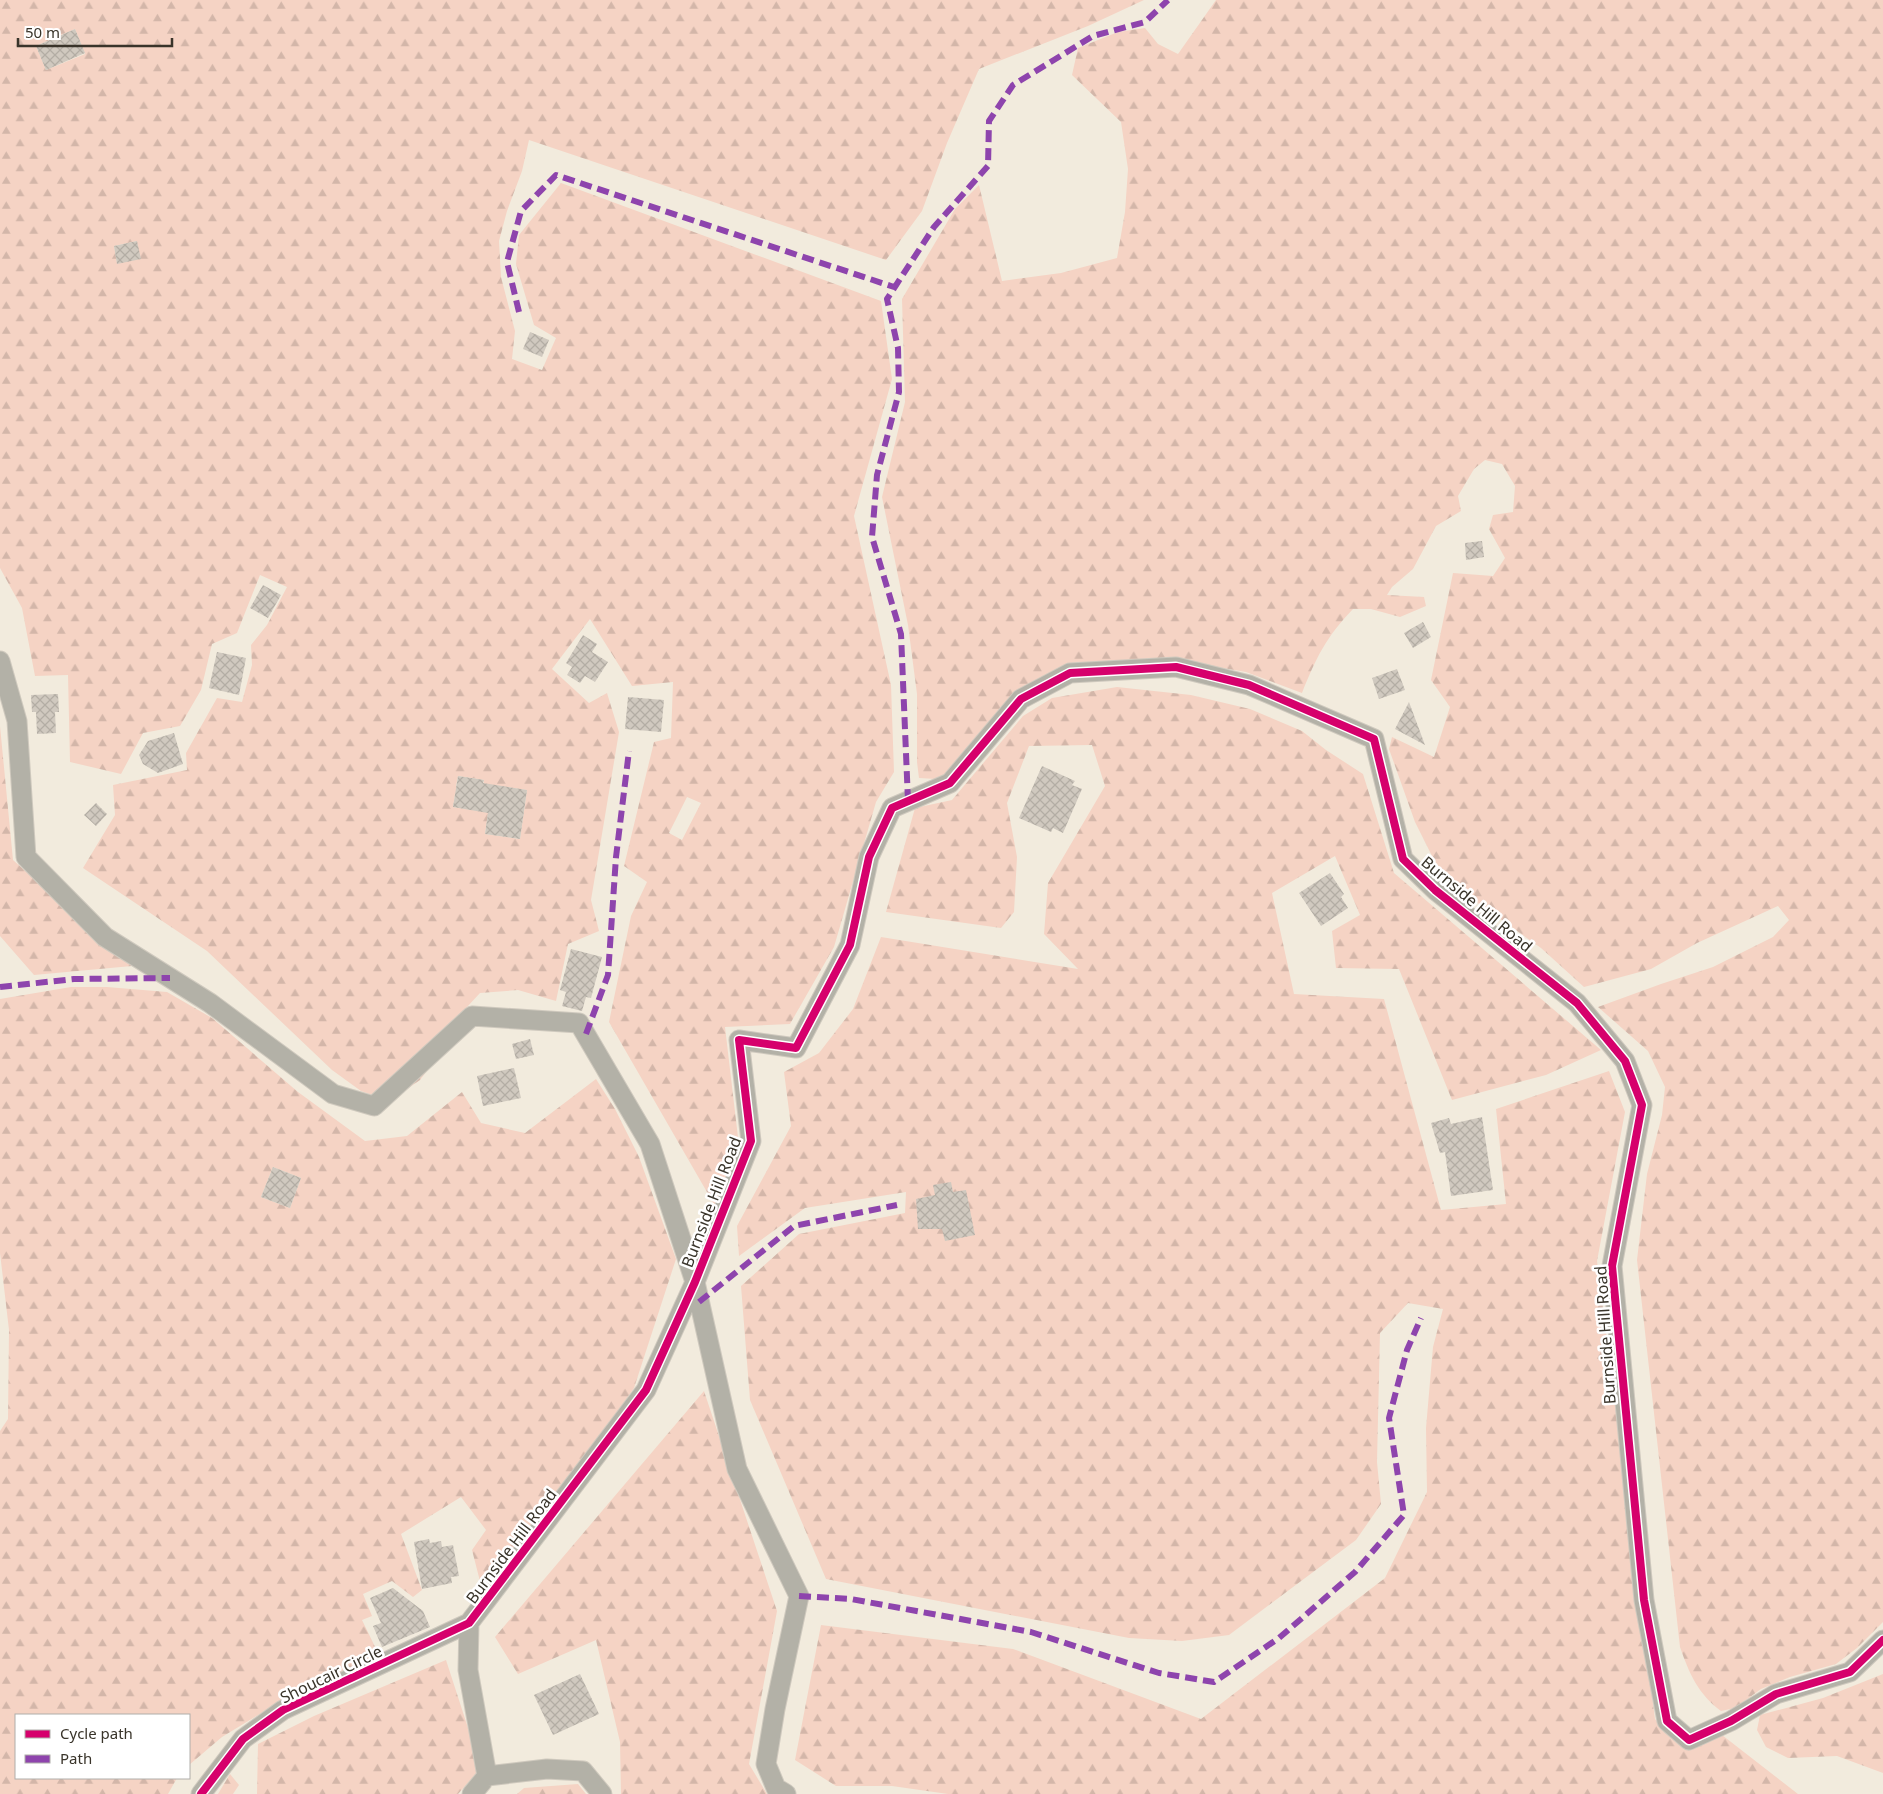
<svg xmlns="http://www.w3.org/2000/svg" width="1883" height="1794" viewBox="0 0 1883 1794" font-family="'Noto Sans',sans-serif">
<defs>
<pattern id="forest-firs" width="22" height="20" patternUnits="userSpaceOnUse" patternTransform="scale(1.25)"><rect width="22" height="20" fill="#f5d3c4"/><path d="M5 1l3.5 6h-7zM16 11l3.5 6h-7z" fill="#d3b6a9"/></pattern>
<pattern id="building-cross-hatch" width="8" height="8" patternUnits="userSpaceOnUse" patternTransform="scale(1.25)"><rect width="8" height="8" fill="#d0c9bf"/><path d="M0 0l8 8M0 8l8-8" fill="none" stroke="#b3ada4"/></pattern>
</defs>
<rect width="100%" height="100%" fill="#f2ebdd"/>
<!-- forest -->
<path fill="url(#forest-firs)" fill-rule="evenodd" d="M0,0H1144L1088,26L979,69L947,143L922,211L886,260L529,140L522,171L507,211L499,241L501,277L515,331L512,359L542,370L556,338L534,325L516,264L519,235L561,183L881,301L892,379L854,516L891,685L894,772L876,802L834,947L790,1024L725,1027L739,1146L715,1206L609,1022L631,916L647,882L624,866L654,742L671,738L673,682L632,686L590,619L552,669L589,703L607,693L619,732L591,900L599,931L568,944L556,1001L518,990L480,993L455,1020L433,1063L420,1080L390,1101L361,1091L332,1070L207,951L83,868L115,815L113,785L187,770L186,753L217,698L242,702L252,665L251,645L267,625L287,587L260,575L237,633L212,644L201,690L180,726L143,733L121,774L70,762L68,675L35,676L22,608L0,568ZM75,29L85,54L46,70L36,46ZM137,241L117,263L114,246ZM458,776L484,780L479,811L453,807L455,794L464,795L465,788L456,786ZM492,785L527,790L520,839L485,834ZM687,797L701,803L682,840L669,833Z
M1216,0H1883V1622L1857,1648L1836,1664L1790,1677L1761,1689L1735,1708L1721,1711C1698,1694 1689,1673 1680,1647L1637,1260L1647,1174L1662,1115L1665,1087L1648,1051L1598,1007L1661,984L1713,967L1773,937L1789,920L1778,906L1697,943L1651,969L1584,987L1541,948L1447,881L1434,860L1415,822L1389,749L1392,737L1434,757L1450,707L1431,680L1453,573L1493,576L1505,558L1489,529L1493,515L1513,512L1515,486L1502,464L1485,460L1474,469L1458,496L1461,511L1436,526L1413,569L1392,587L1387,595L1424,597L1426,606L1400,617L1371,609H1353C1326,637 1316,658 1302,693L1246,672L1176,660L1069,667L952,772L936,779L919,778L917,762V694L908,625L882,497L905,402L902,299L955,209L979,185L1002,281L1061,273L1117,258L1125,212L1128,169L1121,122L1072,75L1078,48L1118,32L1145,28L1158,44L1178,54Z
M1117,687L1191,695L1250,709L1302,731L1326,750L1363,774L1394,873L1601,1050L1546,1075L1452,1100L1399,969L1336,968L1332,931L1360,915L1335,856L1272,893L1294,994L1384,999L1441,1210L1506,1204L1496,1109L1609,1071L1625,1112L1597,1261L1655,1719L1681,1746L1722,1735L1798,1794H948L892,1786H836L795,1760L821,1625L1013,1649L1201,1719L1385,1578L1427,1492L1426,1428L1433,1347L1443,1309L1408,1303L1380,1333L1377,1462L1381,1504L1356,1540L1229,1635L1182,1641L1129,1638L826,1579L750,1400L741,1286L799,1234L905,1213L906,1192L805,1208L739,1256L737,1226L791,1126L784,1072L819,1053L853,1009L881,937L1078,969L1044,934L1048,883L1105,786L1092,745L1029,746L1007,803L1017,857L1014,912L1001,928L886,912L915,808L952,800L1023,716L1052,698Z
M0,726L13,860L132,966L34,975L0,936Z
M71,987H107L167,992L212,1018L298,1092L365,1141L407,1136L462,1092L481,1123L525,1133L596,1079L615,1109L639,1157L676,1259L634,1388L491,1595L483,1593L472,1550L486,1530L461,1497L401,1534L422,1590L413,1597L392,1581L363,1594L372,1616L362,1620L380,1657L271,1707L222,1737L189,1765V1715H16V1778H177L168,1794H0V1431L8,1419L9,1330L0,1253V999ZM273,1167L301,1178L290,1208L261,1197Z
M704,1391L777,1611L749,1764L767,1794H621L620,1742L596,1640L518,1674L495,1637Z
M446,1660L481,1768L458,1794H257L258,1744L314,1716Z
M1883,1674V1773L1837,1756L1788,1758L1766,1747L1757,1730L1760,1715L1823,1698Z
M230,1774L239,1785L233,1794H218Z
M578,1784L586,1794H517L524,1788Z"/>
<!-- building -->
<path fill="url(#building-cross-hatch)" d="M75,29L85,53L46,70L36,46Z
M137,241L141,259L117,264L114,246Z
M530,332L549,340L542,357L523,349Z
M1482,541L1484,557L1466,560L1465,543Z
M263,585L281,595L268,618L250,608Z
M1423,622L1431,637L1413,648L1404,633Z
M583,635L597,644L592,652L608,662L595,682L585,676L580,683L567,675L572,667L566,663Z
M217,652L246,658L239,695L209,688Z
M1397,669L1405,690L1379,699L1372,678Z
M58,694L59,712H55L56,733L37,734L36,712H32L31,695Z
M628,697L664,700L661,732L625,729Z
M1409,702L1425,745L1395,729Z
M174,733L183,764L158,773L143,764L139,755L148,741Z
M1042,766L1075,781L1072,785L1082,789L1063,833L1053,828L1051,832L1019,818Z
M458,776L484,780L483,783L527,790L520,839L485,834L488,813L453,807Z
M96,803L107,814L96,826L84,815Z
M1330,873L1344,894L1341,897L1348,908L1321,926L1299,893Z
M571,949L602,957L591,998L586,997L582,1011L562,1006L566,992L560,990Z
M530,1039L534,1055L516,1059L512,1044Z
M514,1068L521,1098L483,1106L477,1076Z
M1482,1117L1493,1190L1451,1196L1445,1152L1440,1153L1431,1123L1449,1118L1451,1124Z
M273,1167L301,1178L290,1208L261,1197Z
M951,1182L953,1192L966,1190L975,1235L945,1241L942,1229H918L916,1199L935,1195L933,1185Z
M429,1539L430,1543L441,1541L442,1547L453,1545L459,1576L451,1577L452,1583L422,1589L414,1542Z
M393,1588L423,1611L430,1627L382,1647L373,1626L381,1623L370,1598Z
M580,1674L599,1714L553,1735L534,1695Z"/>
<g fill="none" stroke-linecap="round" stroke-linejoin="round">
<!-- street casing -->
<g stroke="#cfc9be" stroke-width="21">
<path id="street" d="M0,661L17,721L26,857L105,937L210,1003L333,1094L374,1106L472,1016L579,1023L650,1144L695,1282L737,1469L799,1596L775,1709L766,1764L776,1788L786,1794
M469,1623L468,1670L487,1776L472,1794
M487,1776L547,1769L583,1771L602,1794
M201,1794L243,1739L283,1710L469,1623L646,1390L695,1282L751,1141L739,1040L796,1048L850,945L869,857L892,808L950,783L1021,699L1070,673L1176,667L1249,685L1374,739L1403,859L1435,890L1577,1003L1625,1061L1642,1105L1612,1266L1644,1600L1667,1721L1689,1740L1731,1721L1776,1694L1850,1672L1883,1640"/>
</g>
<!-- street -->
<use href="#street" stroke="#b3b1a7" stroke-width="19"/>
<!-- quiet -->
<path stroke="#8e44ad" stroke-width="6" stroke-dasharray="12 6" stroke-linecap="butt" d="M519,312L507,262L521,211L556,175L894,287
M908,801L901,634L872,537L877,475L899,392L898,348L887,299L934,227L988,166L989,121L1013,85L1093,36L1145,22L1168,0
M0,987L74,979L170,978
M586,1034L608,975L616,857L629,751
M699,1302L794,1226L897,1205
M799,1596L851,1599L1031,1632L1159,1673L1214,1682L1279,1638L1355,1572L1404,1515L1389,1418L1407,1350L1421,1318"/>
<!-- cycleway casing -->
<g stroke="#fff" stroke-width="11">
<path id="cycleway" d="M201,1794L243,1739L283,1710L469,1623L646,1390L695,1282L751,1141L739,1040L796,1048L850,945L869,857L892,808L950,783L1021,699L1070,673L1176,667L1249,685L1374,739L1403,859L1435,890L1577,1003L1625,1061L1642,1105L1612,1266L1644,1600L1667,1721L1689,1740L1731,1721L1776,1694L1850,1672L1883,1640"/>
</g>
<!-- cycleway -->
<use href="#cycleway" stroke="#d6006c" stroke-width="8"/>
</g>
<g text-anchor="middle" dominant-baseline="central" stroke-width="5" stroke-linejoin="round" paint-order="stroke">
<!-- street labels -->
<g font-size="16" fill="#39342a" stroke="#fff">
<text transform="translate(1477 904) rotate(40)">Burnside Hill Road</text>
<text transform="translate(711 1202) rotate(-69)">Burnside Hill Road</text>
<text transform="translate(1605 1335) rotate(-94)">Burnside Hill Road</text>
<text transform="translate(511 1546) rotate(-53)">Burnside Hill Road</text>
<text transform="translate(331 1674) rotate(-26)">Shoucair Circle</text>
</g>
</g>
<!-- legend -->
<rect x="15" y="1714" width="175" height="65" fill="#ffffff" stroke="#b0aeaa"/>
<rect x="25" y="1730" width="25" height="8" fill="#d6006c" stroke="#b0aeaa"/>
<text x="60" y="1739" font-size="15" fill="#39342a">Cycle path</text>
<rect x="25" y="1755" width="25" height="8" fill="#8e44ad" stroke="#b0aeaa"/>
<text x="60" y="1764" font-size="15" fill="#39342a">Path</text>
<!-- scale -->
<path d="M18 38v8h154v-8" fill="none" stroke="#39342a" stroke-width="2.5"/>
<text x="25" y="38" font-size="15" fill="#39342a" stroke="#ffffff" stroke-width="4" paint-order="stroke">50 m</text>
</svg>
